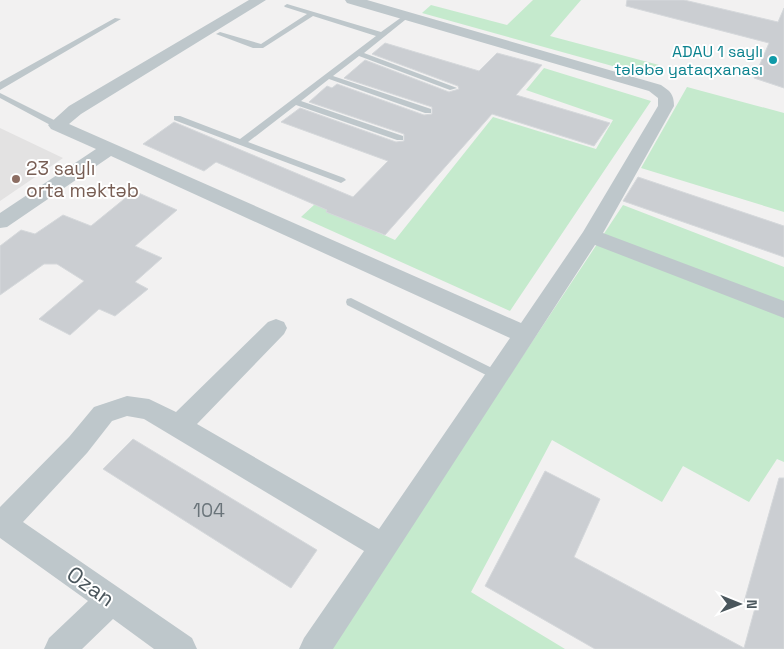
<svg xmlns="http://www.w3.org/2000/svg" width="784" height="649" viewBox="0 0 784 649" font-family="'Space Grotesk',sans-serif">
<rect width="100%" height="100%" fill="#f2f1f1"/>
<!-- education -->
<path fill="#e3e2e2" d="M0,128L63,158L0,201Z"/>
<!-- green -->
<path fill="#c5eacd" d="M533,0H581L550,36L659,65L652,77L422,13L431,5L507,25Z
M544,68L651,101L510,311L301,217L315,204L395,240L493,117L596,149L613,120L526,90Z
M687,87L784,113V212L641,168Z
M623,205L784,267V462L777,459L749,502L683,466L662,502L552,440L471,592L565,649H328Z"/>
<!-- building -->
<path fill="#cbced2" stroke="#d5d8db" d="M627,0H684L778,22L784,8V88L754,78L769,43L626,6Z
M385,43L479,71L497,53L542,65L516,95L610,123L594,146L492,114L385,235L326,212L327,210L216,162L204,171L143,144L174,122L353,197L388,161L281,122L300,108L396,142L404,141V134L309,102L327,86L332,88L337,84L424,115L432,114V107L344,78L365,60L449,92L459,89L458,86L372,54Z
M638,177L784,226V257L623,201Z
M134,191L177,210L135,246L162,258L135,282L148,289L115,316L99,309L70,335L39,319L84,281L57,264H44L0,295V246L21,230L35,234L63,215L91,226Z
M133,439L317,550L291,588L103,469Z
M545,471L600,499L574,557L744,648L755,608L744,602L779,478H784V649H595L485,586Z"/>
<g fill="none" stroke-linecap="round" stroke-linejoin="round">
<!-- service -->
<path fill="#bec7cb" fill-rule="evenodd" d="M287,4L381,32L406,14H410V16L364,53L457,88L450,90L359,56L333,76L431,109V113H425L329,79L301,101L403,136V140H397L296,105L248,142L344,178L346,180L341,183L174,120V116H180L240,139L376,36L313,16L263,48H253L216,34L220,32L261,44L307,14L285,7L284,6Z
M115,18L121,19L0,90V82Z
M0,93L60,123L61,125L60,127H54L0,98Z
M351,298L502,373L504,376L502,379H494L347,305L346,302L347,299Z"/>
<!-- minor -->
<path fill="#bec7cb" fill-rule="evenodd" d="M249,0H266L81,114L69,124L521,323L583,232L658,106V98L649,91L347,3L345,0H367L661,85C670,91 674,94 674,106L603,233L784,301V318L595,245L333,649H299L304,638L364,551L144,419L127,416L112,421L87,453L23,522L192,638L197,649H154L113,619L82,649H44L49,638L88,601L0,538V507L69,437L94,407L127,396L149,399L176,412L268,322L276,319L284,322L287,328L284,334L197,424L379,529L510,338L111,156L7,227L0,228V213L96,149L51,129L48,125L69,106Z"/>
</g>
<!-- markers -->
<circle fill="#0f9aa8" stroke="#fff" stroke-width="2" cx="773" cy="60" r="5"/>
<circle fill="#8d6e63" stroke="#fff" stroke-width="2" cx="16" cy="179" r="5"/>
<g text-anchor="middle" dominant-baseline="central" stroke-width="4" stroke-linejoin="round" paint-order="stroke">
<!-- far-culture labels -->
<g font-size="16" fill="#0d838f" stroke="#fff" text-anchor="end">
<text x="763" y="51">ADAU 1 saylı<tspan x="763" dy="18">tələbə yataqxanası</tspan></text>
</g>
<!-- education labels -->
<g font-size="19" fill="#785e54" stroke="#fff" text-anchor="start">
<text x="26" y="168">23 saylı<tspan x="26" dy="22">orta məktəb</tspan></text>
</g>
<!-- near-number labels -->
<g font-size="19" fill="#6a747a">
<text x="209" y="510">104</text>
</g>
<!-- near-street labels -->
<g font-size="22" fill="#4a565c" stroke="#fff">
<text transform="translate(91 586) rotate(35)">Ozan</text>
</g>
</g>
<!-- north arrow -->
<g transform="translate(739 604) rotate(91)" stroke="#ffffff" stroke-width="4" paint-order="stroke">
<path d="M0-4L9 19L0 12L-9 19Z" fill="#4a565c"/>
<text y="-8" font-size="14" font-weight="bold" text-anchor="middle" fill="#4a565c">N</text>
</g>
</svg>
